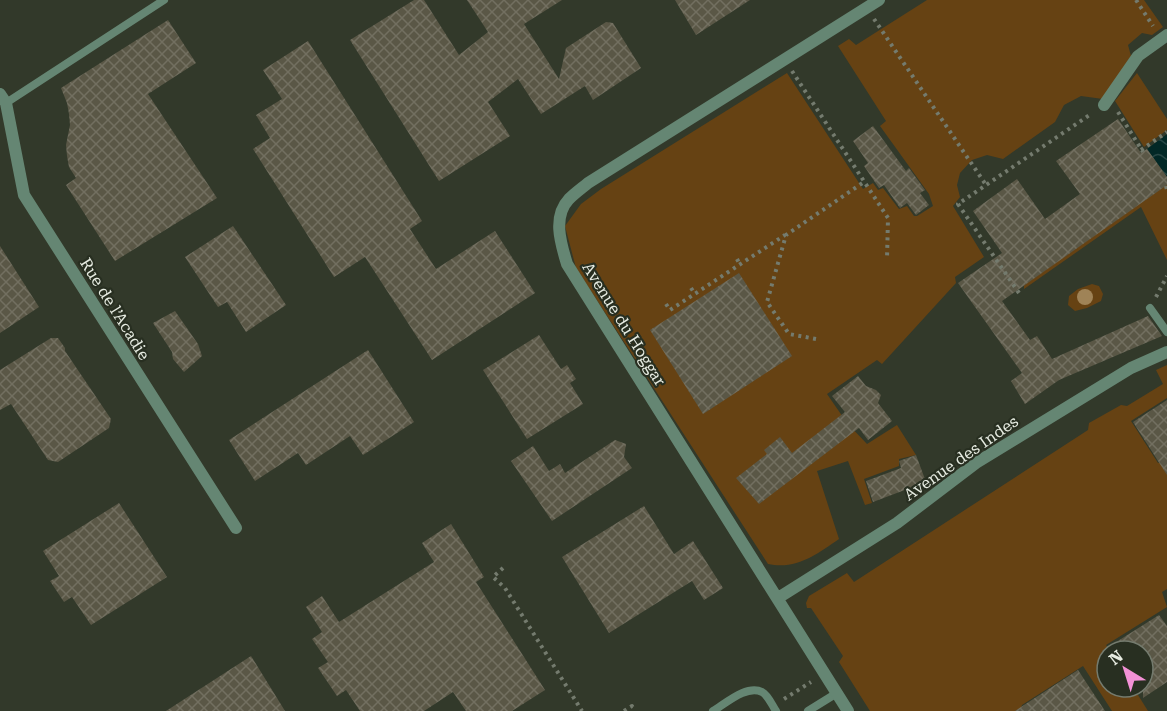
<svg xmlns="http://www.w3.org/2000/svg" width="1167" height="711" viewBox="0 0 1167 711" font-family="'Roboto Serif',serif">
<defs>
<pattern id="water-waves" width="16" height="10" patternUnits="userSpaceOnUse" patternTransform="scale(1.5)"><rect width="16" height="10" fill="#022826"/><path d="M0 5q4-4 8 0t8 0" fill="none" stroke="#274745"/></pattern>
<pattern id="building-cross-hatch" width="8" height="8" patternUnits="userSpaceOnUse" patternTransform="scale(1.5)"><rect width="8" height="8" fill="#5a5746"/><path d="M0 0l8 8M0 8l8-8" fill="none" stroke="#726f60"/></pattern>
</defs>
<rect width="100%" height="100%" fill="#32392a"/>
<!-- green -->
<path fill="#664213" d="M927,0H1144L1163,27L1152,35L1142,33L1128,45L1131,56L1103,99L1081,96L1064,105L1055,122L1003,159L987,155L972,160L960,173L957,185L960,197L953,206L984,257L955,277L956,283L882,364L877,360L827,394L847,423L867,444L897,425L916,455L899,459V466L864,479L872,503L865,505L848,461L817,471L839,539C817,554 797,570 768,564L576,268L565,226L581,204L601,189L787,73L863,189L873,183L878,190L883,188L899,209L907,206L914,216H917L933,206L929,194L880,126L886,121L838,46L849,39L856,45Z
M1137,73L1167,119V130L1144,147L1115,101Z
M1167,184V260L1141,207L1024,289V285Z
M1092,284L1099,286L1103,294L1101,301L1087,308L1075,311L1068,305L1069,296L1078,289Z
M1167,365V398L1131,421L1158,463L1164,460L1167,465V589L1162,592L1167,607L1106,645L1110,651H1107V687H1133L1148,711H1112L1083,666L1022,705L1020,711H870L839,662L843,656L811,608H807L806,603L809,596L847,573L854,582L1088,430L1089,423L1121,405L1127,406L1163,384L1156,370Z"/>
<!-- water -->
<path fill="url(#water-waves)" d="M1167,134V177L1147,149Z"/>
<!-- building -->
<path fill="url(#building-cross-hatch)" d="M414,0H424L459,55L488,32L467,0H562L524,24L559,79L566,48L606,22L613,23L641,68L593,100L585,86L541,114L518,79L488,102L510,136L439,181L350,40Z
M675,0H750L696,35Z
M168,20L196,63L148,94L217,198L115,261L66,185L76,178L69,167L67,156L66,145L70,125L69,114L67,103L61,88Z
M308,41L422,221L410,229L436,269L495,231L535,293L432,360L365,257L334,277L253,149L270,138L256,115L282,99L263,70Z
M1118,119L1141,153L1147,149L1167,177V185L1002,301L1030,340L1037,336L1052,359L1148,316L1162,336L1059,380L1025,404L1011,381L1022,373L958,283L1002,253L973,211L1017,179L1045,219L1080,194L1056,161Z
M873,126L906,171L909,168L925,190L920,193L929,205L916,215L907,203L900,208L884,185L879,188L864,166L868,163L853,141Z
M233,226L286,305L246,332L227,302L218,307L185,257Z
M0,246L39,307L0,333Z
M739,273L792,356L703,414L650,330Z
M175,311L198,344L202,356L184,372L173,359L172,352L153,323Z
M539,335L561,369L567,365L576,379L570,383L583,404L527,439L483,370Z
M51,338H58L65,348V351L111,419L109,428L58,462L48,460L11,404L0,410V370Z
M368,350L414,422L363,455L350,436L306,465L298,453L255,481L229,440Z
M858,376L866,386L876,390L881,395L878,403L892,421L868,440L859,428L759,504L736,478L767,454L764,450L780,437L792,453L845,412L832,396Z
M1167,400V475L1133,422Z
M615,440L626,444L624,457L632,468L552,521L511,461L533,446L549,471L560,464L565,473Z
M916,455L926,482L873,502L866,481L901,468L899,461Z
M119,503L167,577L91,625L72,597L64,602L50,581L59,576L43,551Z
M644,506L674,554L693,541L723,588L704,600L692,581L609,633L562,557Z
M451,524L484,577L476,582L545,690L512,711H466L453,692L424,711H360L346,690L337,696L318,668L328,662L312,639L322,632L306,607L322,596L339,622L434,562L422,543Z
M1159,615L1167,626V682L1143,698V651H1102Z
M251,656L285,711H166Z
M1078,670L1105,711H1015Z"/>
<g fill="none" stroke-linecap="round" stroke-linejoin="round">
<!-- path -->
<path stroke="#747b6e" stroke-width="4" stroke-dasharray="3 4.5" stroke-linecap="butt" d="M1136,0L1153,26
M874,19L986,185
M792,71L888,218L887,259
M1118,112L1143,152
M1141,150L1167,132
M1166,186L1167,190
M737,259L740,265
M691,288L695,294
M1019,293L958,204L1091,114
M1156,297L1167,276
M666,304L670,310L785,235
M816,339L789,334L767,302L786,235L864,182
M503,568L493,577L505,588L582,711
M784,699L811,682
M624,711L632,706L634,711"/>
<!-- lane -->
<path stroke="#658673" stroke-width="8" d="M6,103L164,0
M1150,308L1167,332
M713,711C725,704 747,684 762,692C768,695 772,705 776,711
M808,711L837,693"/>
<!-- street -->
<path stroke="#658673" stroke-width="12" d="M0,94L6,103L24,195L236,528
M1104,105L1138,56L1167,35
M778,598L897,523L976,463L1131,368L1167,352
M848,711L567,264C561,244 552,217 569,199C575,193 582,188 588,183L879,0"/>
</g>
<!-- trees -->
<circle fill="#9f8357" cx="1085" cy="297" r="8"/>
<g text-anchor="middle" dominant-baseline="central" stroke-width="4.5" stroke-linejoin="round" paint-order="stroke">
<!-- street labels -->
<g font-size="16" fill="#e7ece2" stroke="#282f21">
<text transform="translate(115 309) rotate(58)">Rue de l’Acadie</text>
<text transform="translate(624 324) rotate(58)">Avenue du Hoggar</text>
<text transform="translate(961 458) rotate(-35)">Avenue des Indes</text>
</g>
</g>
<!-- north arrow -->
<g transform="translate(1125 669) rotate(322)"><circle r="28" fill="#282f21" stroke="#747b6e" stroke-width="1.5"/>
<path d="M0-4.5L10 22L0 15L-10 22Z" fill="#f391d6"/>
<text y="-9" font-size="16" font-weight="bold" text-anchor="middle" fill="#e7ece2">N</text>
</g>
</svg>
